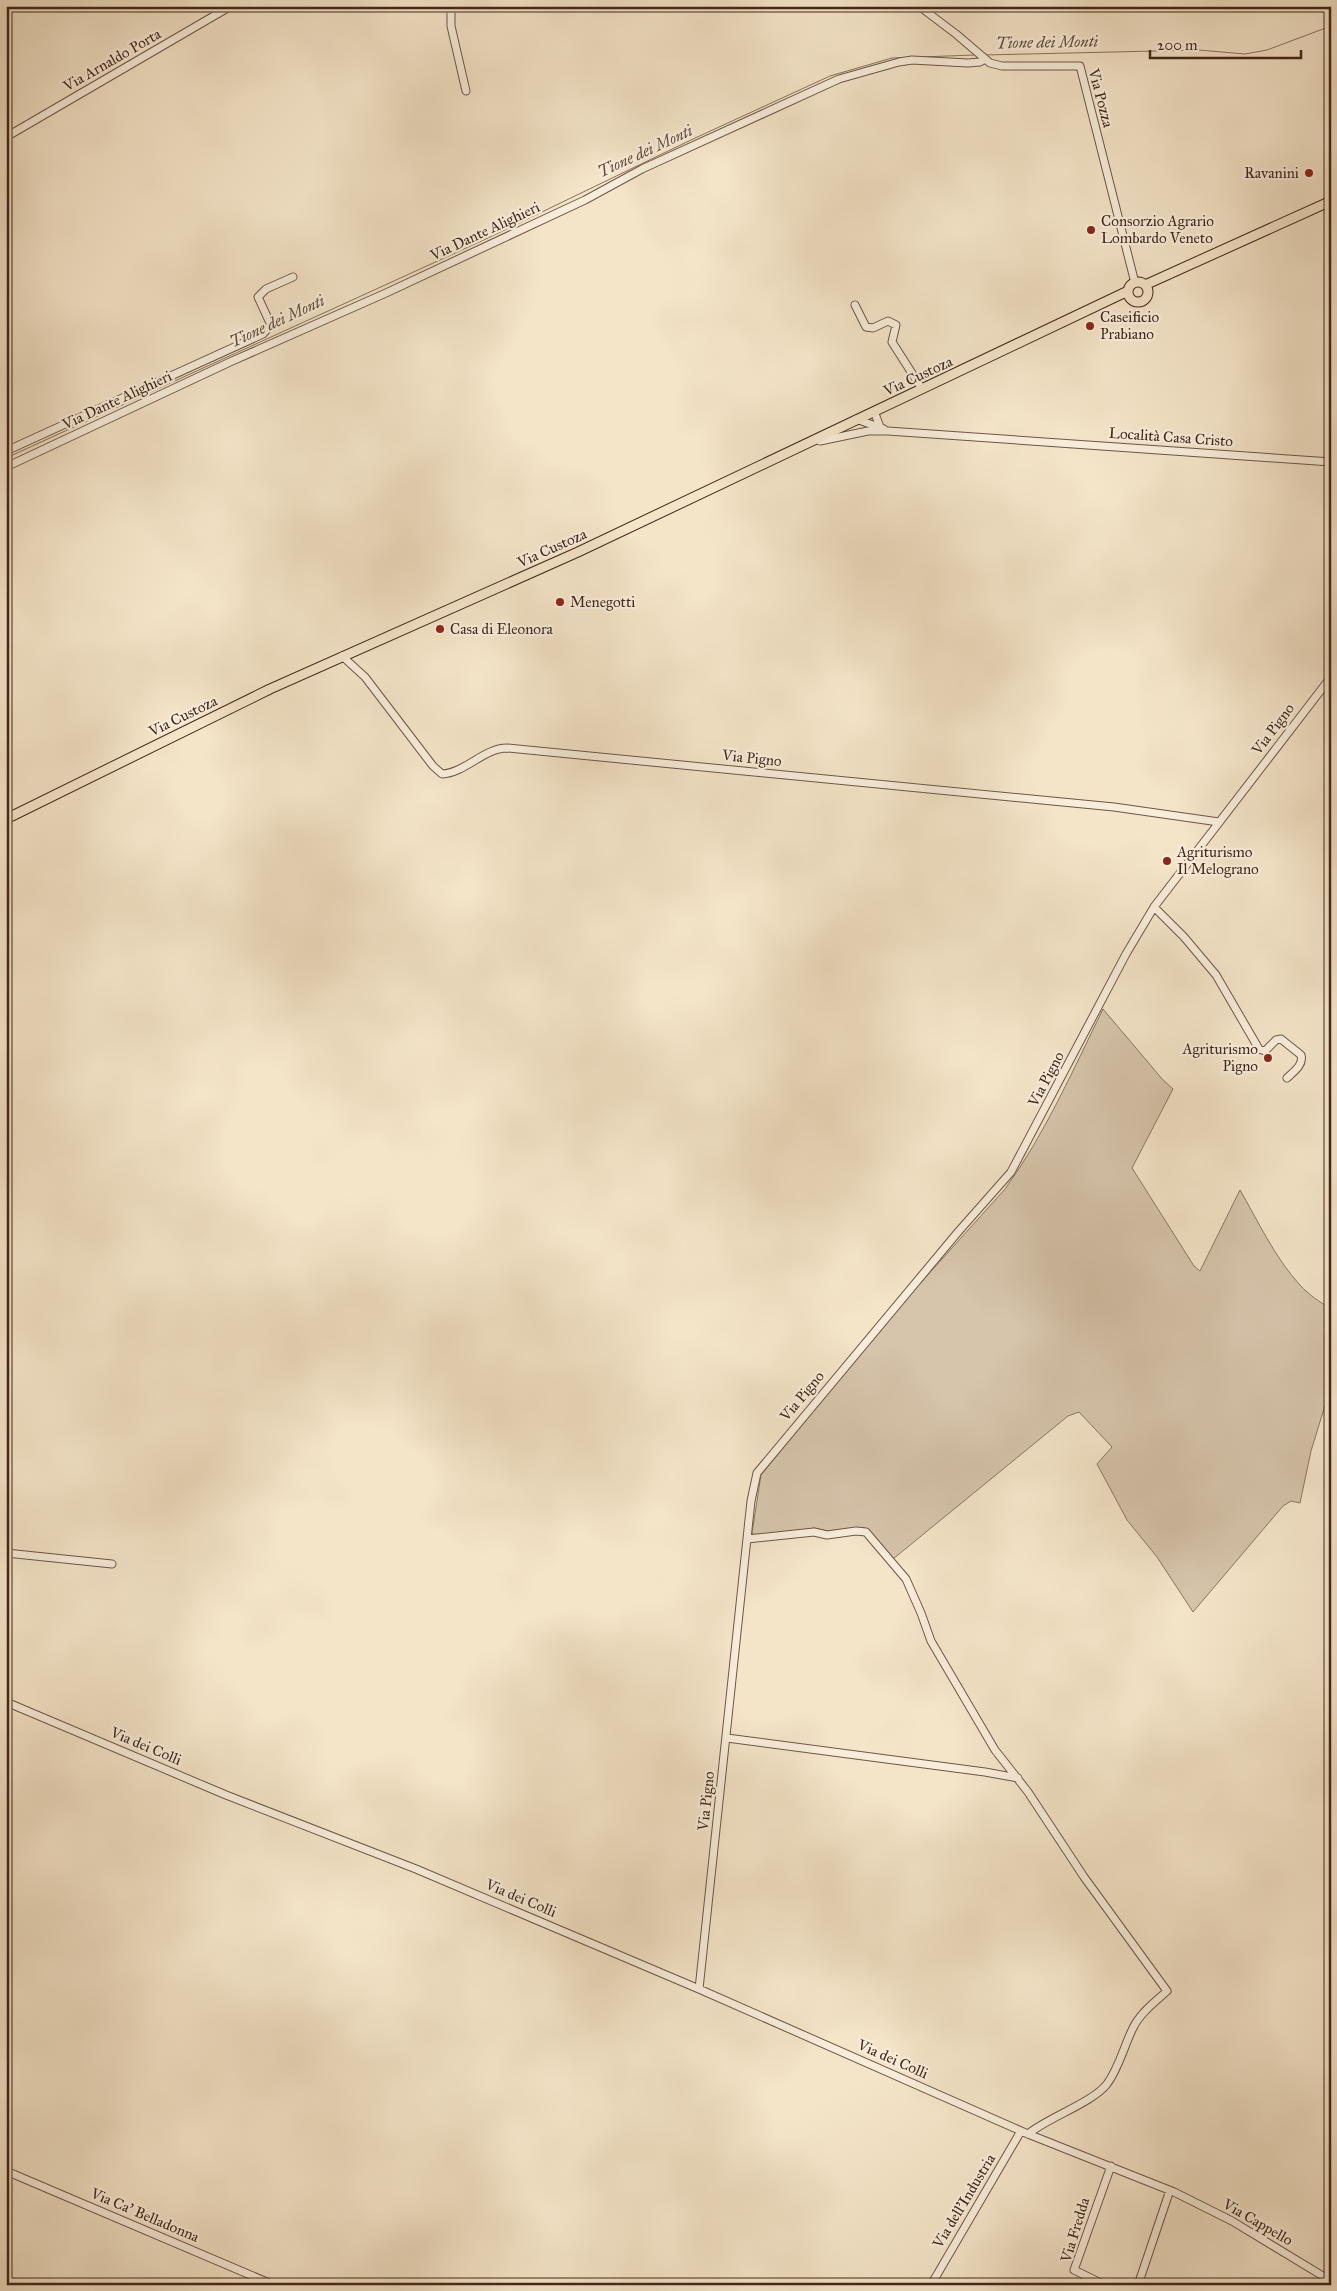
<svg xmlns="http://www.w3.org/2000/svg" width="1337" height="2291" viewBox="0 0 1337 2291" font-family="'IM FELL Great Primer',serif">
<rect width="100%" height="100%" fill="#f4e4c8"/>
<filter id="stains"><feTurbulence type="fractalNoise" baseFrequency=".004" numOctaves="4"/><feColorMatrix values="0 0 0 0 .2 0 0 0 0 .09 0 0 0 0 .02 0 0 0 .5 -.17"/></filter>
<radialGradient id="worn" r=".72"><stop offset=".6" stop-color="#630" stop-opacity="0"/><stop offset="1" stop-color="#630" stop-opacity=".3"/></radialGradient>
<!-- green -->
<path fill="#d6c4ab" stroke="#8c7663" d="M1103,1009L1163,1080L1173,1089L1132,1168L1194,1266L1200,1271L1240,1190C1258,1221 1275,1258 1300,1285C1309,1295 1320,1302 1331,1309V1386L1311,1451L1300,1503L1291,1501L1283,1506L1193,1612L1157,1557L1127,1520L1097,1464L1112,1447L1079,1412L1068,1416L893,1559L866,1529L833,1532L814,1528L758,1537L752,1533L761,1475L898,1308L1005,1189C1045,1134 1073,1070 1103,1009Z"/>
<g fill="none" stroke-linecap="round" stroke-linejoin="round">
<!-- stream -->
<path stroke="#88725f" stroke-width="1" d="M984,55L1199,50L1245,54L1267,50L1331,26
M6,458L488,238L693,139L830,76L892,58L975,55"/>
<!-- minor casing -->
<g stroke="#6e5646" stroke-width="9">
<path id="minor" d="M451,6V26L466,91
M919,6L956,34L990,63L1002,66H1080L1135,283
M6,137L231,6
M855,305L866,327L873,328L888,321L896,325L892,342L922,389
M874,411L880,427
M856,419L884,429
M820,441L868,431H888L1331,462
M6,451L263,334L270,326V323L258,297L266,289L293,277
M6,467L230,362L386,293L585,200L642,169L839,79L899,62L912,60L968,63L980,62L985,59
M342,656L365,677L433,766L442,774C465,773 484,748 507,748L1114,807L1219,822
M1154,907L1184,937L1216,975L1259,1049L1265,1051L1276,1040L1281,1039L1301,1055C1304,1065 1293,1072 1287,1078
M6,1379V1378
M747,1539L814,1532L827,1535L856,1531L866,1532L906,1579L921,1613L931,1641L995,1750L1028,1792L1084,1877L1167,1991C1155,2002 1140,2013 1133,2028C1124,2046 1119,2068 1107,2084C1092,2103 1049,2117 1028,2134
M6,1553L112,1564
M6,1702L226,1795L416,1869L699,1989L1028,2134L1174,2192L1232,2221L1331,2281
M727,1738L985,1772L1018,1778
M699,1989L751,1501L757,1473L958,1232L1011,1172L1126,954L1154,907L1331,677
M6,2171L274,2285
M931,2285L1021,2131
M1105,2285L1074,2270L1111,2166
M1138,2285L1170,2190"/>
</g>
<!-- major casing -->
<g stroke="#42271b" stroke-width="11">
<path id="major" d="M1128 292a10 10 0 1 1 20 0a10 10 0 1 1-20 0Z
M1145,285L1331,201
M6,819L270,689L578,552L1128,291"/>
</g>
<!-- minor -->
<use href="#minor" stroke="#f8eddb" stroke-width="7"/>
<!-- major -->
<use href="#major" stroke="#f4e4c8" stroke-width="9"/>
</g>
<!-- markers -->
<g fill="#8f2418" stroke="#f8eddb" stroke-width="2">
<circle cx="1309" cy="173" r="5"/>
<circle cx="1091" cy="230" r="5"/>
<circle cx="1090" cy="326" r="5"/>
<circle cx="560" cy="602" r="5"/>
<circle cx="440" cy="629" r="5"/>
<circle cx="1167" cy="861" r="5"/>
<circle cx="1268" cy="1058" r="5"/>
</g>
<g text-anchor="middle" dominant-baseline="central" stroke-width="4.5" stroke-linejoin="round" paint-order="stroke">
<!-- street labels -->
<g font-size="15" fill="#42271b" stroke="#f8eddb">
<text transform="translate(112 60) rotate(-30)">Via Arnaldo Porta</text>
<text transform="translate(1101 98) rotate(75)">Via Pozza</text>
<text transform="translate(485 231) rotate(-25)">Via Dante Alighieri</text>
<text transform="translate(918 376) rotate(-25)">Via Custoza</text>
<text transform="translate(117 400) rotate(-25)">Via Dante Alighieri</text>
<text transform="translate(1171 437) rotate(4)">Località Casa Cristo</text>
<text transform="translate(552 548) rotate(-24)">Via Custoza</text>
<text transform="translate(183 716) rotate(-26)">Via Custoza</text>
<text transform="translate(1273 729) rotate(-53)">Via Pigno</text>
<text transform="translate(752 758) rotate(6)">Via Pigno</text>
<text transform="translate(1046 1079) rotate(-62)">Via Pigno</text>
<text transform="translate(802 1396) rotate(-50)">Via Pigno</text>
<text transform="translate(146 1746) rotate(23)">Via dei Colli</text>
<text transform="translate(706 1801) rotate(-84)">Via Pigno</text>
<text transform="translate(521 1898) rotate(23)">Via dei Colli</text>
<text transform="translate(893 2059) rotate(24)">Via dei Colli</text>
<text transform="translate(964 2201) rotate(-59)">Via dell'Industria</text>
<text transform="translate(145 2215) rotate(23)">Via Ca' Belladonna</text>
<text transform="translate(1258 2222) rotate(30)">Via Cappello</text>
<text transform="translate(1075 2230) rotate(-73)">Via Fredda</text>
</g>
<!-- poi labels -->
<g font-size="15" fill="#42271b" stroke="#f8eddb" text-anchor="start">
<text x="1299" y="173" text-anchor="end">Ravanini</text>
<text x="1101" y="221">Consorzio Agrario<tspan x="1101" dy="17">Lombardo Veneto</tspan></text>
<text x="1100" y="317">Caseificio<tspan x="1100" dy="17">Prabiano</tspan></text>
<text x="570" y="602">Menegotti</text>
<text x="450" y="629">Casa di Eleonora</text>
<text x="1177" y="852">Agriturismo<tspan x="1177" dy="17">Il Melograno</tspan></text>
<text x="1258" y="1049" text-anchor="end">Agriturismo<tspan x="1258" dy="17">Pigno</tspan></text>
</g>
<!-- water labels -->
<g font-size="16" font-style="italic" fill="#654c3d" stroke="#f8eddb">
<text transform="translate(1047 42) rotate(-1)">Tione dei Monti</text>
<text transform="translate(645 151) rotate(-25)">Tione dei Monti</text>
<text transform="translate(277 321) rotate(-25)">Tione dei Monti</text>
</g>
</g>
<!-- margin -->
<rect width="1337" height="2291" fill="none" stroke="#f4e4c8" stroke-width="25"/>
<rect x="8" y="8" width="1322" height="2276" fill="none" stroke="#42271b" stroke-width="2.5"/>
<rect x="12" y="12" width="1312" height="2266" fill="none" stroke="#42271b"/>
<!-- scale -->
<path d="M1150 50v8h151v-8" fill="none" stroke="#42271b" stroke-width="2.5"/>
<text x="1157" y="50" font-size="15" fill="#42271b" stroke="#f8eddb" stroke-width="4" paint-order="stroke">200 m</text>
<rect width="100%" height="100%" filter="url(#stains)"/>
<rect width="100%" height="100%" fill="url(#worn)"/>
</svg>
